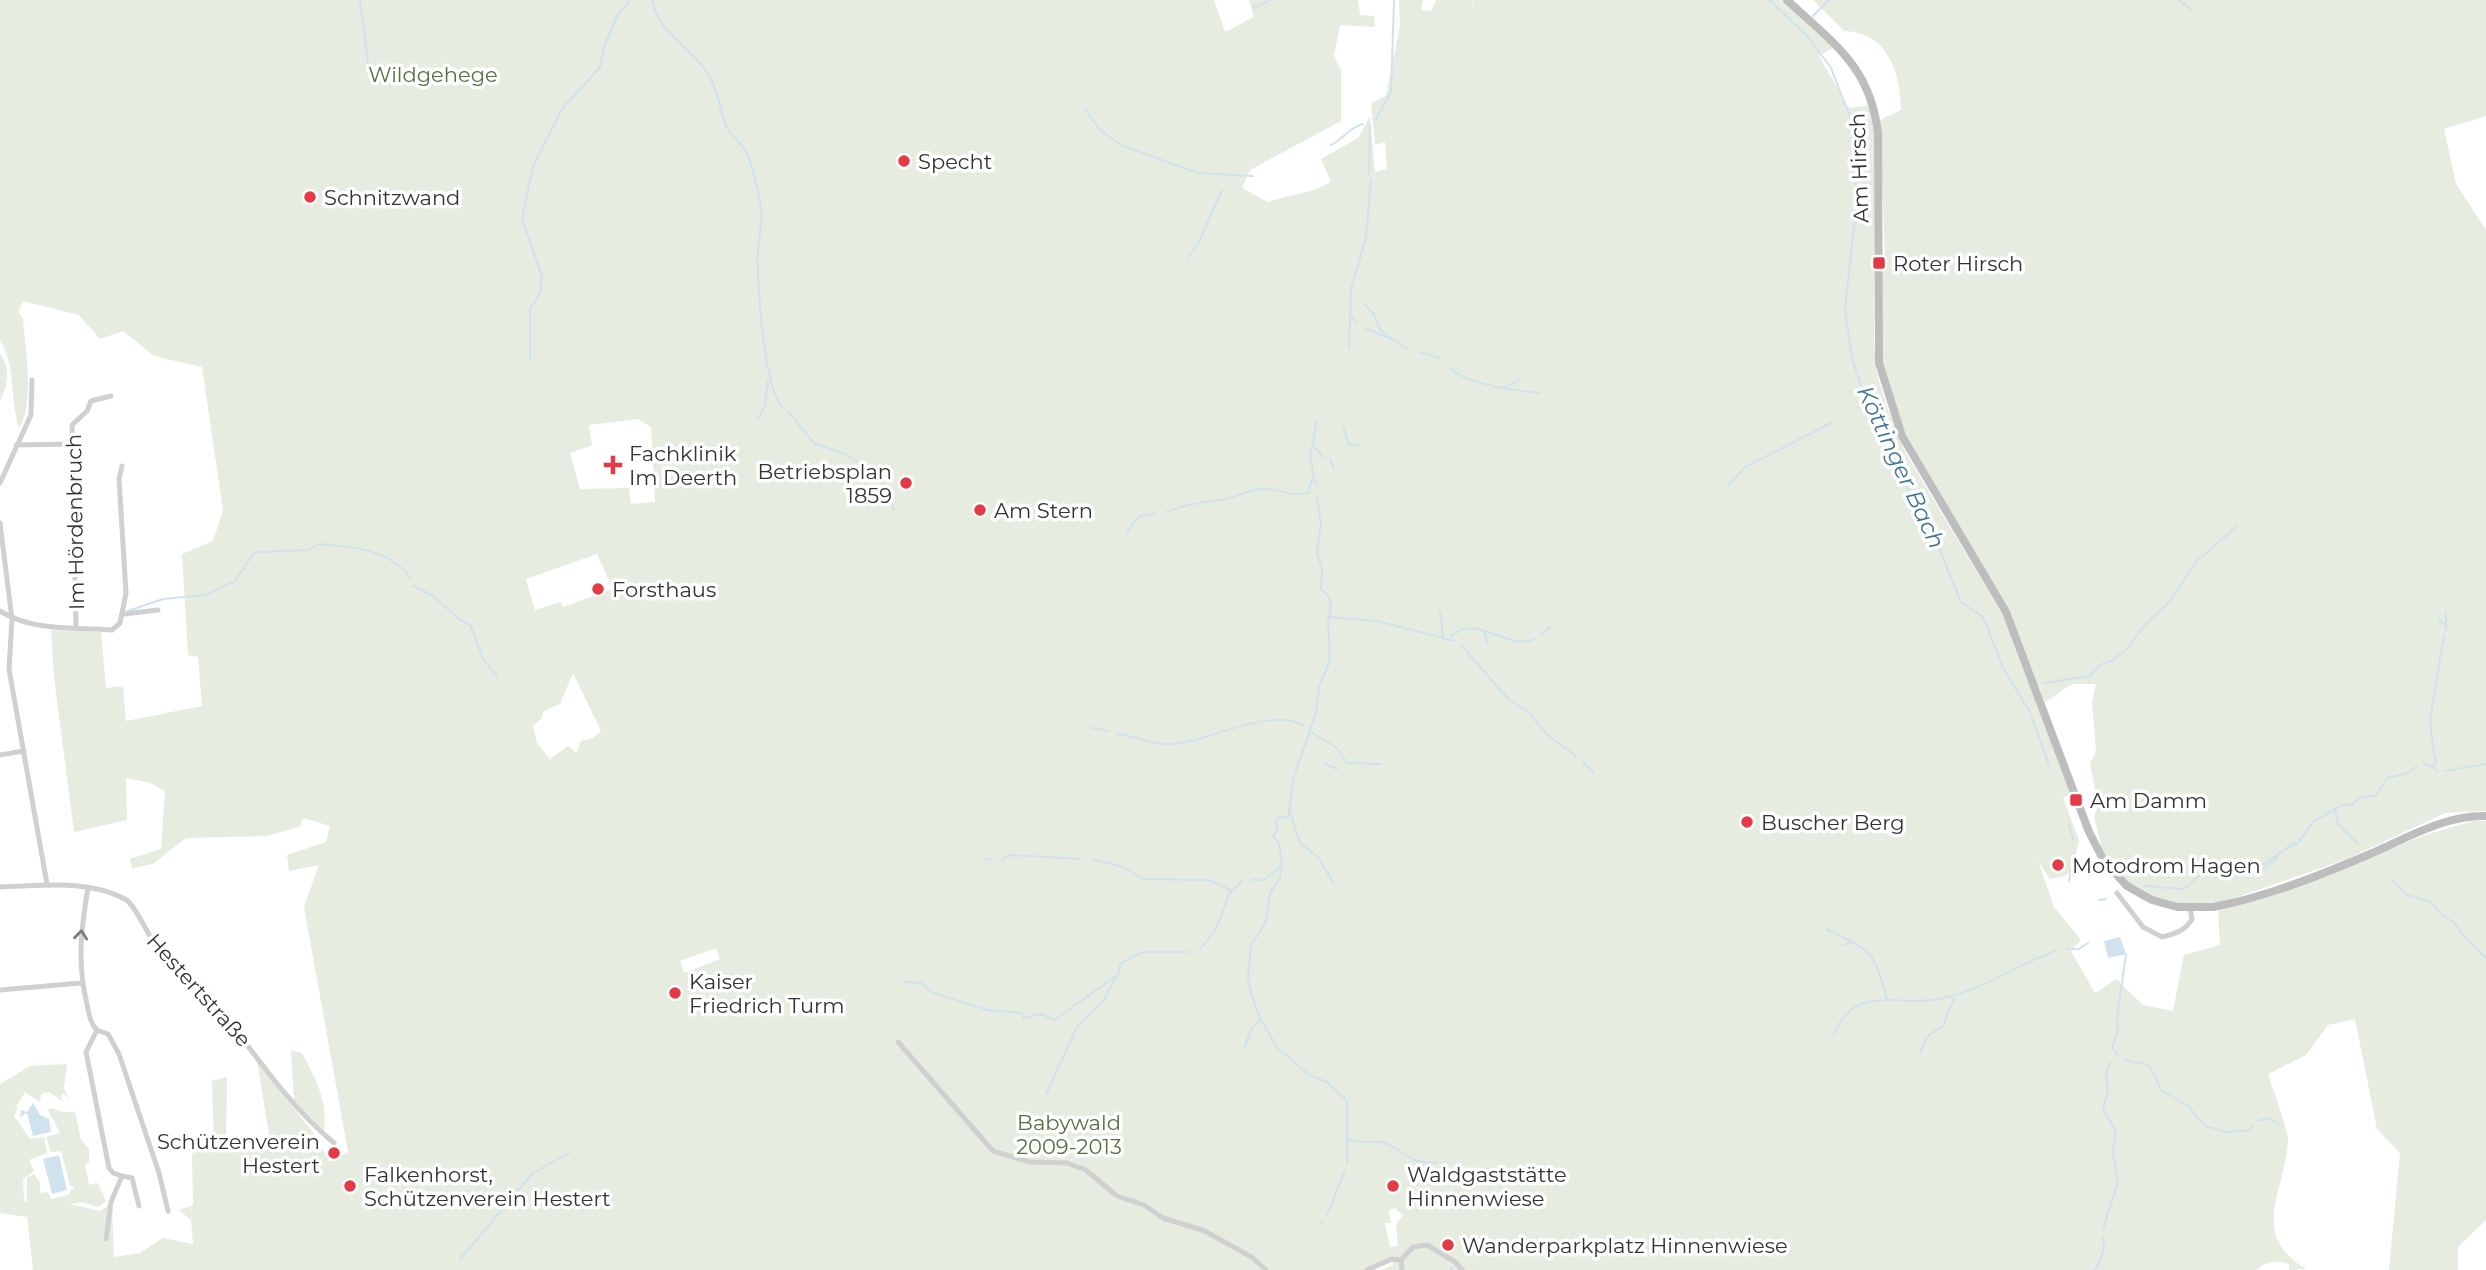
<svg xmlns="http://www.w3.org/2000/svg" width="2486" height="1270" viewBox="0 0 2486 1270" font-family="Montserrat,sans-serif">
<rect width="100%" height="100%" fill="#fff"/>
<!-- green -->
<path fill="#e6ecdf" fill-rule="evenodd" d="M0,0H1214L1225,32L1254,17L1249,0H1358L1360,15L1374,16L1375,27L1340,25L1334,56L1341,71V121L1250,170L1242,188L1268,202C1290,194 1311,194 1331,182L1321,159L1358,138L1370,116L1375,172L1387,169L1385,142L1375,145L1371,103L1386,96L1400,26L1399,0H1423L1421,10L1431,11L1436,0H1473L1472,8L1474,0H1782L1833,48L1819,56L1849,108L1872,105L1875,135L1874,341L1876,370L1885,401L1905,452L2003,615L2071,794L2063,798L2079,840L2072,871L2065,876L2050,879L2038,861L2054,907L2081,940L2071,951L2095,993L2116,979L2143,1005L2173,1011L2184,955L2220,945L2218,910L2317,878L2425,835L2473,821H2486V1220L2458,1247V1270H2389L2400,1153L2377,1129L2355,1019L2328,1025L2306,1055L2268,1074C2272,1087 2289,1132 2288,1142C2284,1193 2249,1235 2306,1269L2289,1270V1264C2276,1260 2266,1261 2257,1270H1381L1393,1265L1392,1260L1375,1267L1376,1270H33L27,1217L0,1213V1084L30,1066L67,1064L64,1088L69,1100L64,1093L61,1096L63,1102L49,1092L41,1094L40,1102L25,1092L18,1104L14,1105L18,1107L14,1116L30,1139L44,1137L47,1153L29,1160L34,1171L23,1179L24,1201L27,1202V1178L34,1174L40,1183V1193L48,1192L51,1199L70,1194V1190L75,1188L70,1185L61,1151L51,1152L46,1137L60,1133L48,1110L51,1108L62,1112H75L81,1140L89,1149V1163L85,1164L89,1185L98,1183L106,1201L98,1207L82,1202L69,1204L100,1211L112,1203L114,1257L140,1253L163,1238L193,1244L191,1220L179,1210L193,1205L192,1153L214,1146L212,1081L227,1077L226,1143L269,1134L257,1061L314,1134L329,1161L348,1152L304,907L319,865L289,871L287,855L326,842L330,826L304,818L299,827L266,836L186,838L153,864L132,868L130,859L161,849L165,791L150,783L126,778L127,820L74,832L54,677L51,630L101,632L106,688L123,686L126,721L202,706L198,657L188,655L182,554L213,541L223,510L202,367L154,356L123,331L100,339L79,315L23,301L18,312L23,319C25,348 35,404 19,428C10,399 16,366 0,340ZM638,419L651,427L655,502L631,504L629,488L580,489L570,453L592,445L589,425ZM597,554L613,589L563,607L560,602L535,610L526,579ZM573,673L601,731L593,738L581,741L576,753L568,746L550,759L537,743L533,726L541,719L544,711L560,704ZM716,948L720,959L684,973L680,961ZM1395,1208L1403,1215L1396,1225L1398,1246L1390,1247L1385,1223H1391L1389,1210Z
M1813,0H2486V116L2444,129L2456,184L2486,230V811L2445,813L2347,859L2226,901L2188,905L2165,902L2129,884L2105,861L2094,817L2098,805L2090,764L2096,751L2092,703L2096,684H2072L2045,702L2003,600L1905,433L1883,370L1881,283L1885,264L1880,120L1901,110C1901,72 1887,32 1844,31Z
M0,353C11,371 8,383 0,401Z
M291,1050L302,1053C316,1080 328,1100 324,1131L294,1101Z"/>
<!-- water -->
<path fill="#cfe2ee" d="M2120,937L2126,954L2108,958L2104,941Z
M33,1103L40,1115L49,1119L51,1132L33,1136L27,1113L20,1117L21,1110L27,1112Z
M59,1155L67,1190L52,1194L43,1159Z"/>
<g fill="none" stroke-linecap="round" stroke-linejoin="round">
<!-- stream -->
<path stroke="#cfe2ee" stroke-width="2" d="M360,0L369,70
M652,0C658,32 689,46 706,71C718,88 719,107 726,125C730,136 739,141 745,150C752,162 756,183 759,196C764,214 760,231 758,249C756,276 764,390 782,406
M1769,0L1805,33L1831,68L1851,119L1857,199L1845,309L1852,359L1867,402L1898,474L1923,509L1961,602L1983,617L2004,670L2030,712L2050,768
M2178,0L2191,9
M1254,8L1270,0
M1813,16L1829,0
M1085,109L1099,129L1121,145L1198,173L1253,176
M1376,119L1391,92L1394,0
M1331,145C1343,140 1349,127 1363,124
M1369,174L1370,125
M1188,257L1198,244L1222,190
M1364,304L1374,314L1381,331L1407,349
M1351,316L1356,323
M1365,328L1394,340
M1349,348L1351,289L1366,238L1371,179
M1420,352L1440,358
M530,360V309L540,293L542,276L522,219L533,166L562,109L600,67L604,47L617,16L629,2
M1450,367C1460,383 1520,392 1540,393
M1505,388L1519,380
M788,411L814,443L847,455L876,473L890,497L894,510
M757,420L765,406L768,381
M1343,426L1349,445H1361
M1313,445L1323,457
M1330,460L1334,468
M1316,485L1310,458L1317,420
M1728,486L1745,467L1831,423
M1166,512C1187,504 1200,503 1221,500C1235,498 1248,489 1264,489C1280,489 1291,497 1308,493L1313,476
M1127,531L1140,516L1156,513
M413,586L432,595L459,619L470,625L484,660L497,677
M128,611L163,599L206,595L235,581L253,554L259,552L309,550L317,544C352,547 390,548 411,579
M2446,611V630
M1440,612L1443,637
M1331,617L1377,621L1455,641
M2439,619L2445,625
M1484,632L1488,644
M1541,634L1550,627
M1451,637C1475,611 1507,652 1535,639
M2443,643L2444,635
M1461,645L1510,701L1528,711L1545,733L1576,756
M2044,683L2090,676L2100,665L2113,660L2127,649L2144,626L2169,602L2197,561L2236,527
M1091,728L1109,731
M1311,732L1337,748L1347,763L1381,764
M1117,734C1134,735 1149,744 1165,744C1212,744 1259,707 1304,725
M2434,754L2430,721L2442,645
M1583,762L1593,772
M2424,763L2438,771
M1325,764L1337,769
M2429,765L2434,766L2436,762L2435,755
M2445,771L2486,764
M2335,809L2338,824L2358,844
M1290,812L1300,843L1318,857L1334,884
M2069,824L2073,840
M1002,859L1011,855L1080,859
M1091,859L1123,867L1143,879L1210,880L1232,891
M983,860L992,859
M1281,866L1280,878L1270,893L1266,922L1251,945L1248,978L1252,996L1259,1016L1277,1047L1309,1075L1327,1082L1347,1101V1163
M2207,873L2234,864H2264L2295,842
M2069,881L2071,870
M2392,881L2407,895L2431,902L2443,916L2455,923L2462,934L2486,958
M1250,882L1252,879L1263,881L1282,865L1279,843L1273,836L1278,827L1276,822L1278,818L1288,817L1294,776L1316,713L1319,686L1330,661L1328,623L1331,606L1329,597L1321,589L1322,569L1317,553L1321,523L1317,498
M2144,886L2184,889L2200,875L2229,877L2257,873L2275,860L2280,852L2297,844L2314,821L2343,805H2351L2362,797L2375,796L2388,778L2408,773L2417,766
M2099,900L2106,899
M1827,929C1872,952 1874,950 1887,1000
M1844,945L1852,942
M1201,948L1216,929L1229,894L1242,881
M2066,949H2079L2088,943
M903,982L922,983L930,992L988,1010L1021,1013L1024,1018L1041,1014L1054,1020L1119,974L1120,964L1142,952H1188
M1833,1037C1837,1026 1844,1014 1855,1007C1876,995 1907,1003 1931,1000C1980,994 2011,966 2056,951
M1245,1046L1251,1030L1259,1020
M1920,1054L1926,1037L1943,1026L1954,998
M2118,1055L2112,1048L2118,1032L2117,1018L2126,954
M2124,1060L2149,1065L2162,1091L2188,1106L2205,1126L2227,1132L2249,1130L2253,1126
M1046,1094L1078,1025L1103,1002L1116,977
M2257,1121L2268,1118L2282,1126
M1346,1137C1356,1146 1371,1139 1384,1143C1407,1151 1405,1163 1436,1163
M1327,1215L1345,1170
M1321,1224L1323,1222
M2103,1229L2118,1183L2113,1152L2116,1132L2103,1109L2108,1091L2106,1072L2110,1062
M460,1259L533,1173L569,1153
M1451,1270L1452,1268
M2095,1270L2104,1250L2103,1238"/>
<!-- minor -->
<path stroke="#d0d0d0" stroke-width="5" d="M16,445L72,444
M0,483L31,415L32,380
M0,523L12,619L9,669L47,884
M0,611C34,632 74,627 112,630L120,623L126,593L119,479L122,466
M124,614L158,610
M76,628L72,425L87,411L91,401L111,396
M0,755L24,751
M0,887C42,886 87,879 125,899C136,904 152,946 166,960C177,971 194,976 204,989C246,1040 283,1101 334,1143
M88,888C81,929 77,964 87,1004C89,1014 90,1023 97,1030L86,1052L109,1168L113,1173L122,1176
M2117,893L2143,927L2162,937C2175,934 2186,930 2192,919L2190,908
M0,990L81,983
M97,1030L108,1034L119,1054L159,1173L168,1211
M898,1042L993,1151L1030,1162L1067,1163L1086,1170L1117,1196L1144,1205L1163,1218L1205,1231L1253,1258L1266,1270
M106,1239L111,1202L122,1176L132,1178L139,1206
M1367,1270L1392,1259L1401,1260
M1402,1270L1401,1260L1413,1247L1427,1245L1455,1262L1462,1270"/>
<!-- secondary -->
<path stroke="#bdbdbd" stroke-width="8" d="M1787,0C1833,43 1871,67 1878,134L1879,363L1902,436L2006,612L2089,832L2104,861L2127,886L2152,900L2177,907H2213C2266,897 2321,875 2370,854C2407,838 2445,815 2486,816"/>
</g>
<!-- one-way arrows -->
<defs><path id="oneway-chevron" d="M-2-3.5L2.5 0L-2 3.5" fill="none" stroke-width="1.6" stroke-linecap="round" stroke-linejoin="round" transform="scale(1.75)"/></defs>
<use stroke="#7a7a7a" href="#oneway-chevron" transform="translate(81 935) rotate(-84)"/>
<!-- markers -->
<g fill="#e63946" stroke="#fff" stroke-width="2.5">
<circle cx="904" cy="161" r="7"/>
<circle cx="310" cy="197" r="7"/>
<rect x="1872" y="256" width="14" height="14" rx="3.5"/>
<path d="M609.5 454.5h7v7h7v7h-7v7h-7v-7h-7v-7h7z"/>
<circle cx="906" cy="483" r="7"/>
<circle cx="980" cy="510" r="7"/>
<circle cx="598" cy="589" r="7"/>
<rect x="2069" y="793" width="14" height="14" rx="3.5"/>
<circle cx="1747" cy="822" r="7"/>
<circle cx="2058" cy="865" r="7"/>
<circle cx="675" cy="993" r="7"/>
<circle cx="334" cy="1153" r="7"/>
<circle cx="350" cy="1186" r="7"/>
<circle cx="1393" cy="1186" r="7"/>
<circle cx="1448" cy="1245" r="7"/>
</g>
<g text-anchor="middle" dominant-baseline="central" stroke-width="7" stroke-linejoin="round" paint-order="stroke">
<!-- park labels -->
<g font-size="21" fill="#56703f" stroke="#fff">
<text x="433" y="74">Wildgehege</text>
<text x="1069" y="1122">Babywald<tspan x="1069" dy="24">2009-2013</tspan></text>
</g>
<!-- poi labels -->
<g font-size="21" fill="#333" stroke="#fff" text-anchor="start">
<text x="918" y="161">Specht</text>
<text x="324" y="197">Schnitzwand</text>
<text x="1893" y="263">Roter Hirsch</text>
<text x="629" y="453">Fachklinik<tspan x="629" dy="24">Im Deerth</tspan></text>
<text x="892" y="471" text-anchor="end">Betriebsplan<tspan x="892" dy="24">1859</tspan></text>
<text x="994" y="510">Am Stern</text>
<text x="612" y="589">Forsthaus</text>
<text x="2090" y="800">Am Damm</text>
<text x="1761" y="822">Buscher Berg</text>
<text x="2072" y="865">Motodrom Hagen</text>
<text x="689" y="981">Kaiser<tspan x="689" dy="24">Friedrich Turm</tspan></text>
<text x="320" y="1141" text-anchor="end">Schützenverein<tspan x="320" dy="24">Hestert</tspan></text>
<text x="364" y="1174">Falkenhorst,<tspan x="364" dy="24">Schützenverein Hestert</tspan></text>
<text x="1407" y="1174">Waldgaststätte<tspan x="1407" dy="24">Hinnenwiese</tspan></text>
<text x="1462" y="1245">Wanderparkplatz Hinnenwiese</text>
</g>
<!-- street labels -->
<g font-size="21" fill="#333" stroke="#fff">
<text transform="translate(1859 168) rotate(-92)">Am Hirsch</text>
<text transform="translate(75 522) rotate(-91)">Im Hördenbruch</text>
<text transform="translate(199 990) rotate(48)">Hestertstraße</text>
</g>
<!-- water labels -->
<g font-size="23" font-style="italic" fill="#3f7597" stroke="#fff">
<text transform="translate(1901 467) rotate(65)">Köttinger Bach</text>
</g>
</g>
</svg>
